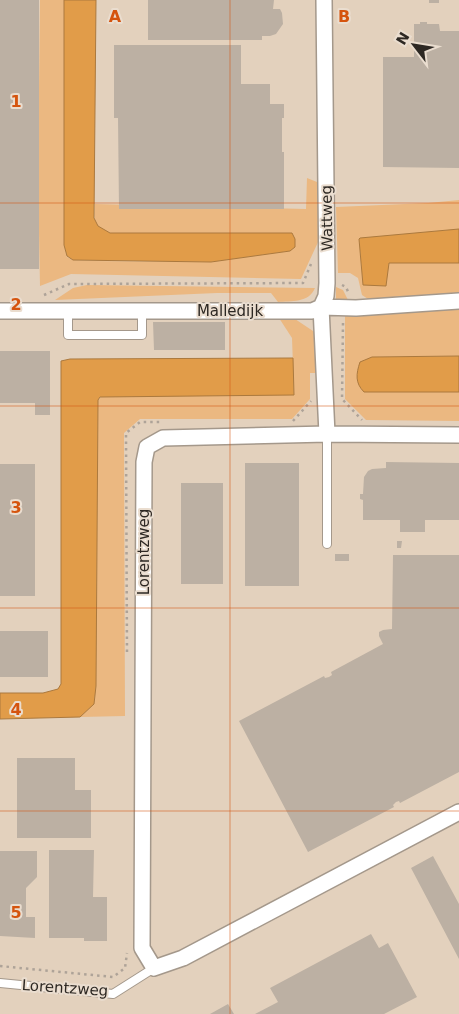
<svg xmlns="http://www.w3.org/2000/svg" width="459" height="1014" viewBox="0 0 459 1014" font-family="'DejaVu Sans',sans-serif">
<rect width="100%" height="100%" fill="#eaddcf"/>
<!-- built -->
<path fill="#e3d1bd" d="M0,0H459V240L370,256L371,374H459V1014H0Z"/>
<!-- green -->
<path fill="#ebb881" d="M40,0H64V245L67,257L73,260L92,261L211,262L290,251L291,233H110C93,226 94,221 95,204L306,209L307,178L317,182L319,240L301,279L71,274L40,286L38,177Z
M459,200V229L359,239L363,285L388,266L389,263H459V295L368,299L362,295L358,278L350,273H338L336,207L428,203Z
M87,285L315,288C309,303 291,301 278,302L271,293H217L55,300L73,288Z
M336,287L343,290L350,304H336Z
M459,306V356L372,357L364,392H459V421L366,420L345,399V313Z
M292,317L316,333L319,373H310V399L292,419H140L124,433L125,716L80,717L94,704L96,686L98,400L101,397L109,396L294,395L292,338L279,318Z"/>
<!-- water -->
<path fill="#e19c49" stroke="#ab793e" d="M64,0H96L94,218L98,226L110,233H292L295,239V247L290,251L211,262L73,260L67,256L64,245Z
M459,229V263H389L386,286L363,285L359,239L360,238Z
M459,356V392H364C355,383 356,374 360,362L372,357Z
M293,358L294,395L100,397L98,400L96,686L94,704L80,717L0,719V693H43L58,689L61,684V361L70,359Z"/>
<!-- building -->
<path fill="#bcb0a3" d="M0,0H39V269H0Z
M148,0H274L273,9H280L282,13L283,24L276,34L270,36H262V40H148Z
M429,0H439V3H429Z
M420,22H427V24H439L440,31H459V168L383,167V57H414V24H420Z
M114,45H241V84H270V104H284V118H282V152H284V209H119L118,118H114Z
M153,322H225V350H154Z
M0,351H50V415H35V403H0Z
M386,462L459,463V520H425V532H400V520H363V500L360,499V494H363L364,477L368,471L372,469L386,468Z
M245,463H299V586H245Z
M0,464H35V596H0Z
M181,483H223V584H181Z
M397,541H402L401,548H397Z
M335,554H349V561H335Z
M393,555H459V772L400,803L399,801L396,802L393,805L394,807L308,852L239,721L324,676L325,678L329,677L332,675L331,672L383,644L379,636V632L383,630L392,629Z
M0,631H48V677H0Z
M17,758H75V790H91V838H17Z
M49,850H94L93,897H107V941H84V938H49Z
M0,851H37V877L26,888V917H35V938L0,936Z
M433,856L459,904V959L411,868Z
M371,934L379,948L388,943L417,997L384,1014H255L278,1002L270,988Z
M228,1004L234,1014H210Z"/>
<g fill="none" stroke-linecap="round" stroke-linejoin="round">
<!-- service casing -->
<g stroke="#a4988b" stroke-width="10">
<path id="service" d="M68,311V335H142V311
M327,434V544
M0,983L113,994L154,968"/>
</g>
<!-- minor casing -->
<g stroke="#a4988b" stroke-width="18">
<path id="minor" d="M324,0L327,283L326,296L321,307L327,434
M0,311H312L321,307L356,308L459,301
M459,435L327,434L163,438L147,447L144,462L142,948L154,968L183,958L459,812"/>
</g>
<!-- path -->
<path stroke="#aea398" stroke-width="2.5" stroke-dasharray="2.5 4" stroke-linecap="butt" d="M342,285L346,287L349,294
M44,295L69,284L303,283L311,264
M343,323L342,399L362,420
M293,421L311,401
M127,652L126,433L140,422H163
M0,966L113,977L125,968L127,953"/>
<!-- service -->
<use href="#service" stroke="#fff" stroke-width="8"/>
<!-- minor -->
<use href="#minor" stroke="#fff" stroke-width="15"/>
</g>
<!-- grid -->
<path fill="none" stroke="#d5540e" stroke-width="1" stroke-opacity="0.55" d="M230,0V1014M0,203H459M0,406H459M0,608H459M0,811H459"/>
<g text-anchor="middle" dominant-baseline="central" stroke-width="4" stroke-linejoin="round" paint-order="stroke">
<!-- street labels -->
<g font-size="15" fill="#2d2823" stroke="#eaddcf">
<text transform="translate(327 218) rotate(-91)">Wattweg</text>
<text x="230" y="311">Malledijk</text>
<text transform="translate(144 552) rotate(-90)">Lorentzweg</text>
<text transform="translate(65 988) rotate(4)">Lorentzweg</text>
</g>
</g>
<g font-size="16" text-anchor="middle" font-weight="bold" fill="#d5540e" stroke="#eaddcf" stroke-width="4" stroke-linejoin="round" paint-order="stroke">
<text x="115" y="22">A</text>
<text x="344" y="22">B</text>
<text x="16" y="107">1</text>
<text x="16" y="310">2</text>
<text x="16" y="513">3</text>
<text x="16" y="715">4</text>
<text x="16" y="918">5</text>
</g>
<!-- north arrow -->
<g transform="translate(414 45) rotate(301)" stroke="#eaddcf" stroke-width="4" paint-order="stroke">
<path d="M0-4L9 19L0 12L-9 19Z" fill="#2d2823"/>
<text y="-8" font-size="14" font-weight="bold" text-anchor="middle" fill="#2d2823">N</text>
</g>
</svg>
